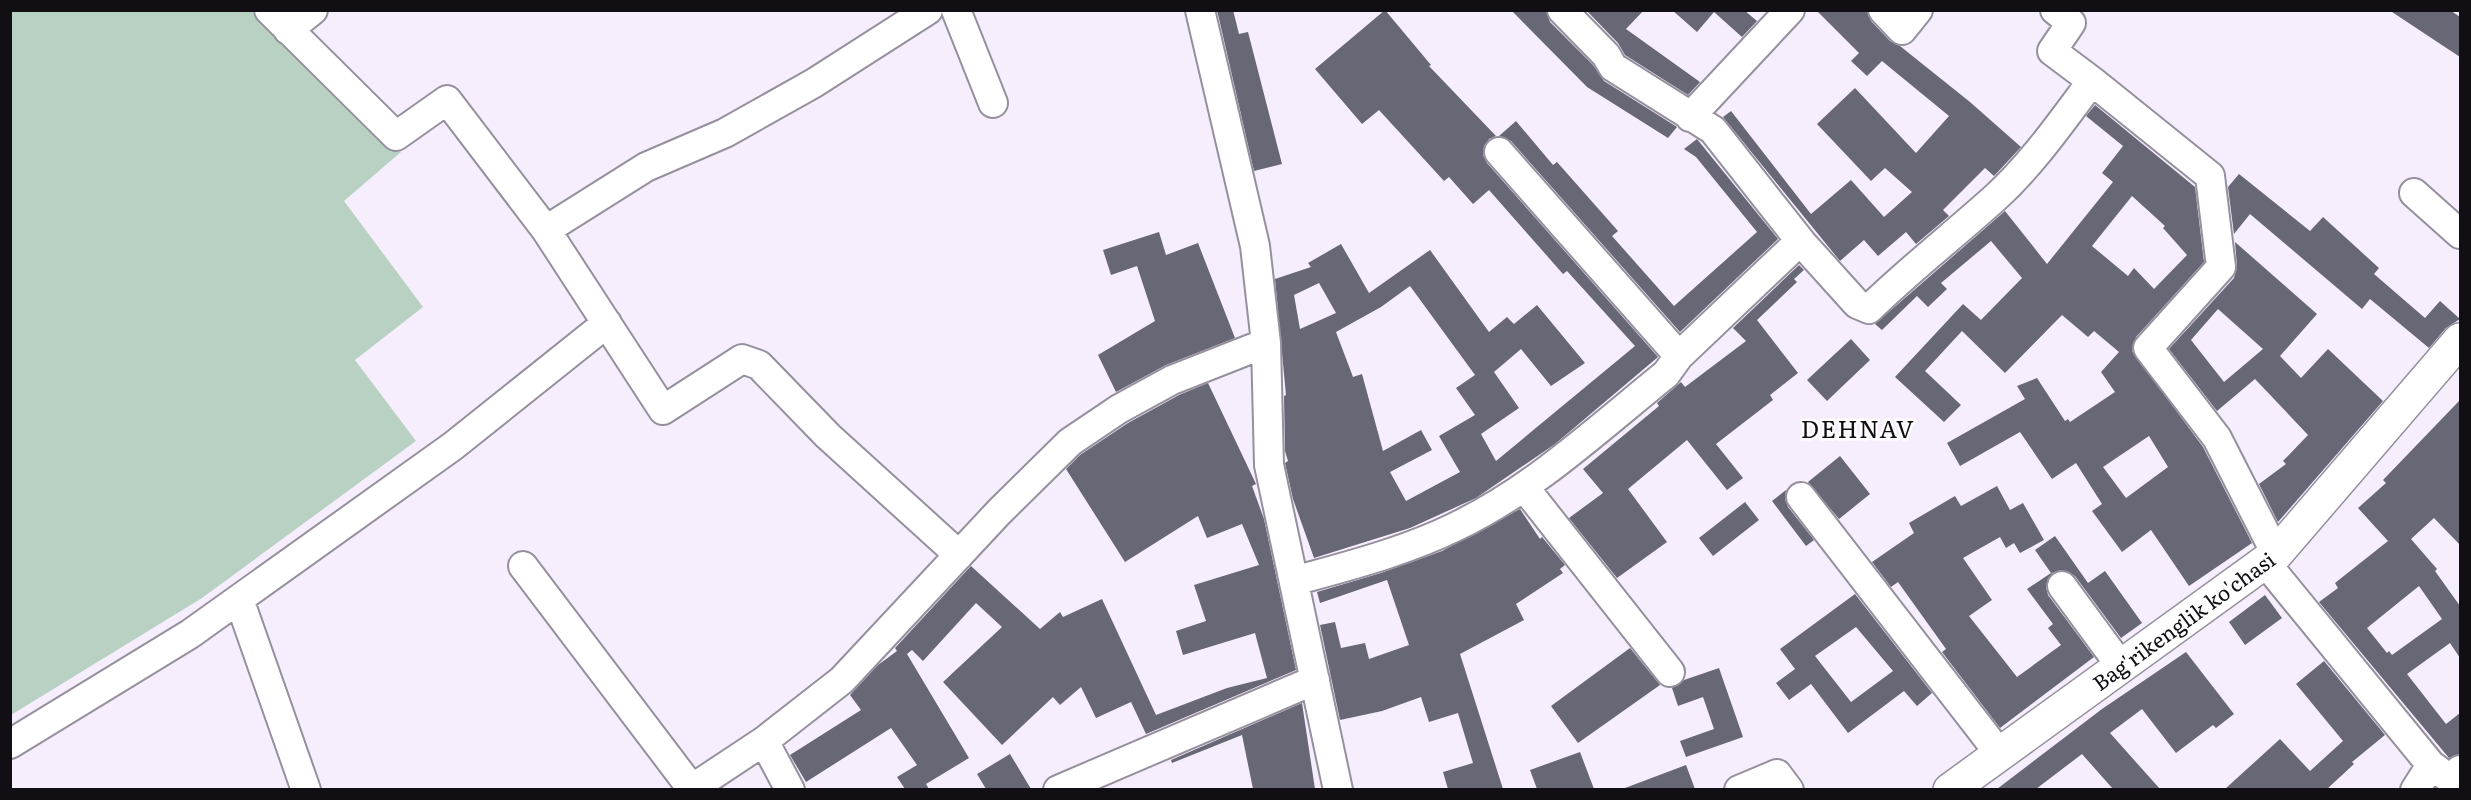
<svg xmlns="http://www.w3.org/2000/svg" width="2471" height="800" viewBox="0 0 2471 800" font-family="Literata,serif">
<rect width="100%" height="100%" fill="#f6eefd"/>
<!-- green -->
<path fill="#b9d1c2" d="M11,11H263L401,152L344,201L423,307L355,360L416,441L202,598L11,715Z"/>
<!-- building -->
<path fill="#676775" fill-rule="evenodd" d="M1217,10H1233L1239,34L1248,32L1282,164L1254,171Z
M1385,10L1431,65L1429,66L1496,136L1489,139L1484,146L1483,155L1487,163L1658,357L1555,444L1476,498L1410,528L1314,558L1293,499L1285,463L1288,461L1285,451L1284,396L1286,395L1275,279L1311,267L1308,263L1341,244L1369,293L1430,250L1489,332L1507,317L1514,324L1537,305L1585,363L1551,386L1521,349L1494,372L1519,408L1481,434L1496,461L1635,346L1567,271L1563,274L1489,190L1473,204L1449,177L1444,181L1379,110L1362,124L1315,69ZM1319,283L1336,313L1300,329L1294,295ZM1410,286L1475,375L1456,388L1475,415L1439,436L1460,472L1406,501L1390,472L1432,450L1421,430L1383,451L1362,374L1353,377L1336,332L1381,307Z
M1511,10H1546L1550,22L1593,65L1604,81L1677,127L1668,138L1587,87Z
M1586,10H1644L1626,29L1700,82L1688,95L1625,55L1618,43Z
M1672,10H1744L1757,21L1742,37L1714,12L1697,32Z
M1816,10H1867L1871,21L1890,41L1900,46L1970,102L2021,147L1994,176L1985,168L1943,210L1949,216L1916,244L1906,232L1878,256L1864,240L1840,261L1723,117L1731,111L1811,214L1851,180L1884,217L1912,192L1885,168L1871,181L1817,124L1855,88L1916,153L1949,116L1882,61L1867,76L1851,61L1859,53Z
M2389,10H2450L2460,17V57Z
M2095,105L2195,187L2204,262L2136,337L2132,351L2203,447L2252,543L2189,586L2151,530L2122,552L2092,511L2102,504L2076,463L2052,479L2020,432L1960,466L1947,443L2025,399L2017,386L2037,378L2065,421L2068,419L2070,422L2115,392L2101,372L2119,352L2094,331L2088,337L2062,315L2005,373L1962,331L1925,371L1961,405L1944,422L1895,377L1963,304L1981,320L2022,278L1991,241L1941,283L1947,289L1928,307L1917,296L1882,330L1875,324L2005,211L2047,264L2113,182L2102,173L2123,146L2086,116ZM2132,196L2165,226L2163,228L2187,255L2154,289L2134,268L2128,276L2092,246ZM2149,436L2168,467L2126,498L2103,467Z
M1516,121L1553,165L1557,162L1618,231L1612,236L1674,306L1757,232L1696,157L1684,149L1697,139L1778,239L1680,332L1511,141L1499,136Z
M2239,174L2310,231L2323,217L2379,268L2374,274L2425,318L2440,301L2460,319L2446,328L2429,348L2370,299L2362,309L2250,214L2234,234L2228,187Z
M1159,232L1166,255L1198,243L1235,338L1166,365L1116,392L1098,355L1155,321L1137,266L1111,275L1103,250Z
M2235,242L2317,314L2280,356L2301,378L2328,349L2383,401L2278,522L2259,484L2286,464L2283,461L2308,435L2255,379L2217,411L2169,349L2234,278L2237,266ZM2218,309L2263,349L2224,382L2191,340Z
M1799,265L1804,270L1794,279L1797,282L1757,320L1798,373L1770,395L1773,400L1716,444L1743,478L1727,490L1687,440L1628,489L1667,542L1617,578L1569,518L1603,493L1583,469L1659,406L1657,403L1681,382L1685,387L1746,341L1733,328Z
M1851,339L1870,360L1827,401L1807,380Z
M1208,383L1256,484L1252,486L1264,519L1296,670L1146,734L1131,702L1096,718L1081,687L1060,705L1053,697L1002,745L943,682L1002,627L976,603L923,661L912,650L907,654L969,758L926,784L929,789H905L897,777L917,765L891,728L806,782L790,755L861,710L850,695L878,665L897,651L895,648L971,566L1040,629L1060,612L1063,617L1102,599L1156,715L1227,688L1267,678L1255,633L1183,655L1176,631L1206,621L1194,585L1259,565L1242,524L1207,538L1198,516L1125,562L1066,469L1080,455L1128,423L1179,395Z
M2460,400V545L2434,518L2411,539L2437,569L2435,571L2460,606V658L2450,643L2407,674L2446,724L2460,713V754L2449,758L2319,602L2338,588L2335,583L2388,541L2358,508L2386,483L2383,480ZM2419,586L2442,619L2392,655L2389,651L2387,653L2367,628Z
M1840,456L1870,494L1839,519L1808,482Z
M1997,486L2010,510L2023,503L2044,540L2020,553L2014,543L2006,548L2000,537L1963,558L1992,600L1969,616L2017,677L2061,645L2048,628L2053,624L2027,589L2051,573L2035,550L2055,536L2088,583L2105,571L2142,623L2121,638L2075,576L2061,570L2052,573L2046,587L2048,595L2094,657L2000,728L1942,652L1946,649L1898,582L1891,587L1872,562L1914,533L1909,523L1955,496L1961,506Z
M1786,490L1785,499L1788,507L1814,540L1806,546L1772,501Z
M1745,502L1759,520L1713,556L1699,538Z
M1520,509L1540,539L1542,537L1565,565L1560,569L1563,573L1516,604L1524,620L1460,654L1503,789H1448L1443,772L1473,763L1458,713L1429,722L1421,697L1382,711L1340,720L1320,625L1335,622L1341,648L1365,643L1369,659L1409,645L1387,580L1320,603L1317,592L1381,573L1442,551Z
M1855,594L1932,693L1917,706L1904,691L1848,733L1811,684L1789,700L1776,683L1795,669L1780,649ZM1856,627L1893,671L1851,702L1815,656Z
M2265,595L2282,618L2245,645L2229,622Z
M1630,648L1660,685L1578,743L1551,706Z
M2186,652L2234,714L2216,728L2213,725L2176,753L2142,709L2110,733L2160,789H2113L2082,754L2036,789H1997L2102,709Z
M2324,661L2385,735L2352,762L2354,764L2327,789H2225L2280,739L2310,771L2343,741L2296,684Z
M1719,668L1743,737L1686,757L1680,741L1714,729L1703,697L1678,706L1672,688L1684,680Z
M1302,703L1315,789H1253L1242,735L1172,763L1171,760Z
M1580,752L1594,789H1537L1530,770Z
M1010,754L1031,789H986L977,774Z
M1686,765L1695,789H1625V788Z"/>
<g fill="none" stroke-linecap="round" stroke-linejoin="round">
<!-- minor casing -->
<g stroke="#968f9d" stroke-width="32">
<path id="minor" d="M269,10L396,136L447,100L546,230L663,410L742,359L759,365L828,436L959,555
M956,10L993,103
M1200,10L1255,246L1266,343L1269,465L1338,790
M1562,10L1606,55L1613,67L1713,130L1802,243L1857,304L1869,309C1910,269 1954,235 1996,197C2033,163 2062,121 2092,81L2052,51L2071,23L2055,10
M1883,10L1902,30L1918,10
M288,30L313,10
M2092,81L2210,176L2221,267L2148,348L2217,438L2276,554
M1690,117L1790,10
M1499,152L1679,356L1800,241
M2414,193L2460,234
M546,230L646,167L725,133L814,83L928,10
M1524,487L1670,672
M1801,497L1999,753
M2265,562L2431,765L2415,790
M523,566L692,789
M1294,581C1348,566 1404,552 1455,527C1533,490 1599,428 1666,374L1679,356
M2062,586L2120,665
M239,599L306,790
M764,741L790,790
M10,744L190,634L453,446L607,323
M2431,765L2450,779L2460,770
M690,790L764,741L842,680L999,512L1070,442L1119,409L1172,380L1266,343
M1058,790L1315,680
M1739,790L1777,774L1789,790"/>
</g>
<!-- major casing -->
<g stroke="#968f9d" stroke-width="36">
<path id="major" d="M1950,790L2276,554L2460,340"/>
</g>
<!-- minor -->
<use href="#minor" stroke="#fff" stroke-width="28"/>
<!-- major -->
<use href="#major" stroke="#fff" stroke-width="33"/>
</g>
<g text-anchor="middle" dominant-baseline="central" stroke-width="5" stroke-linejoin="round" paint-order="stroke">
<!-- street labels -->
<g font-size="21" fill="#110f14" stroke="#fff">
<text transform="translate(2183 620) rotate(-36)">Bag'rikenglik ko'chasi</text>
</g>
<!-- quarter labels -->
<g font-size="24" letter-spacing="1.5" fill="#110f14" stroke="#fff">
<text x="1858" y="427">DEHNAV</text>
</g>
</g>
<!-- border -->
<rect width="2471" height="800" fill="none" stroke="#110f14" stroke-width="24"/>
</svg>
